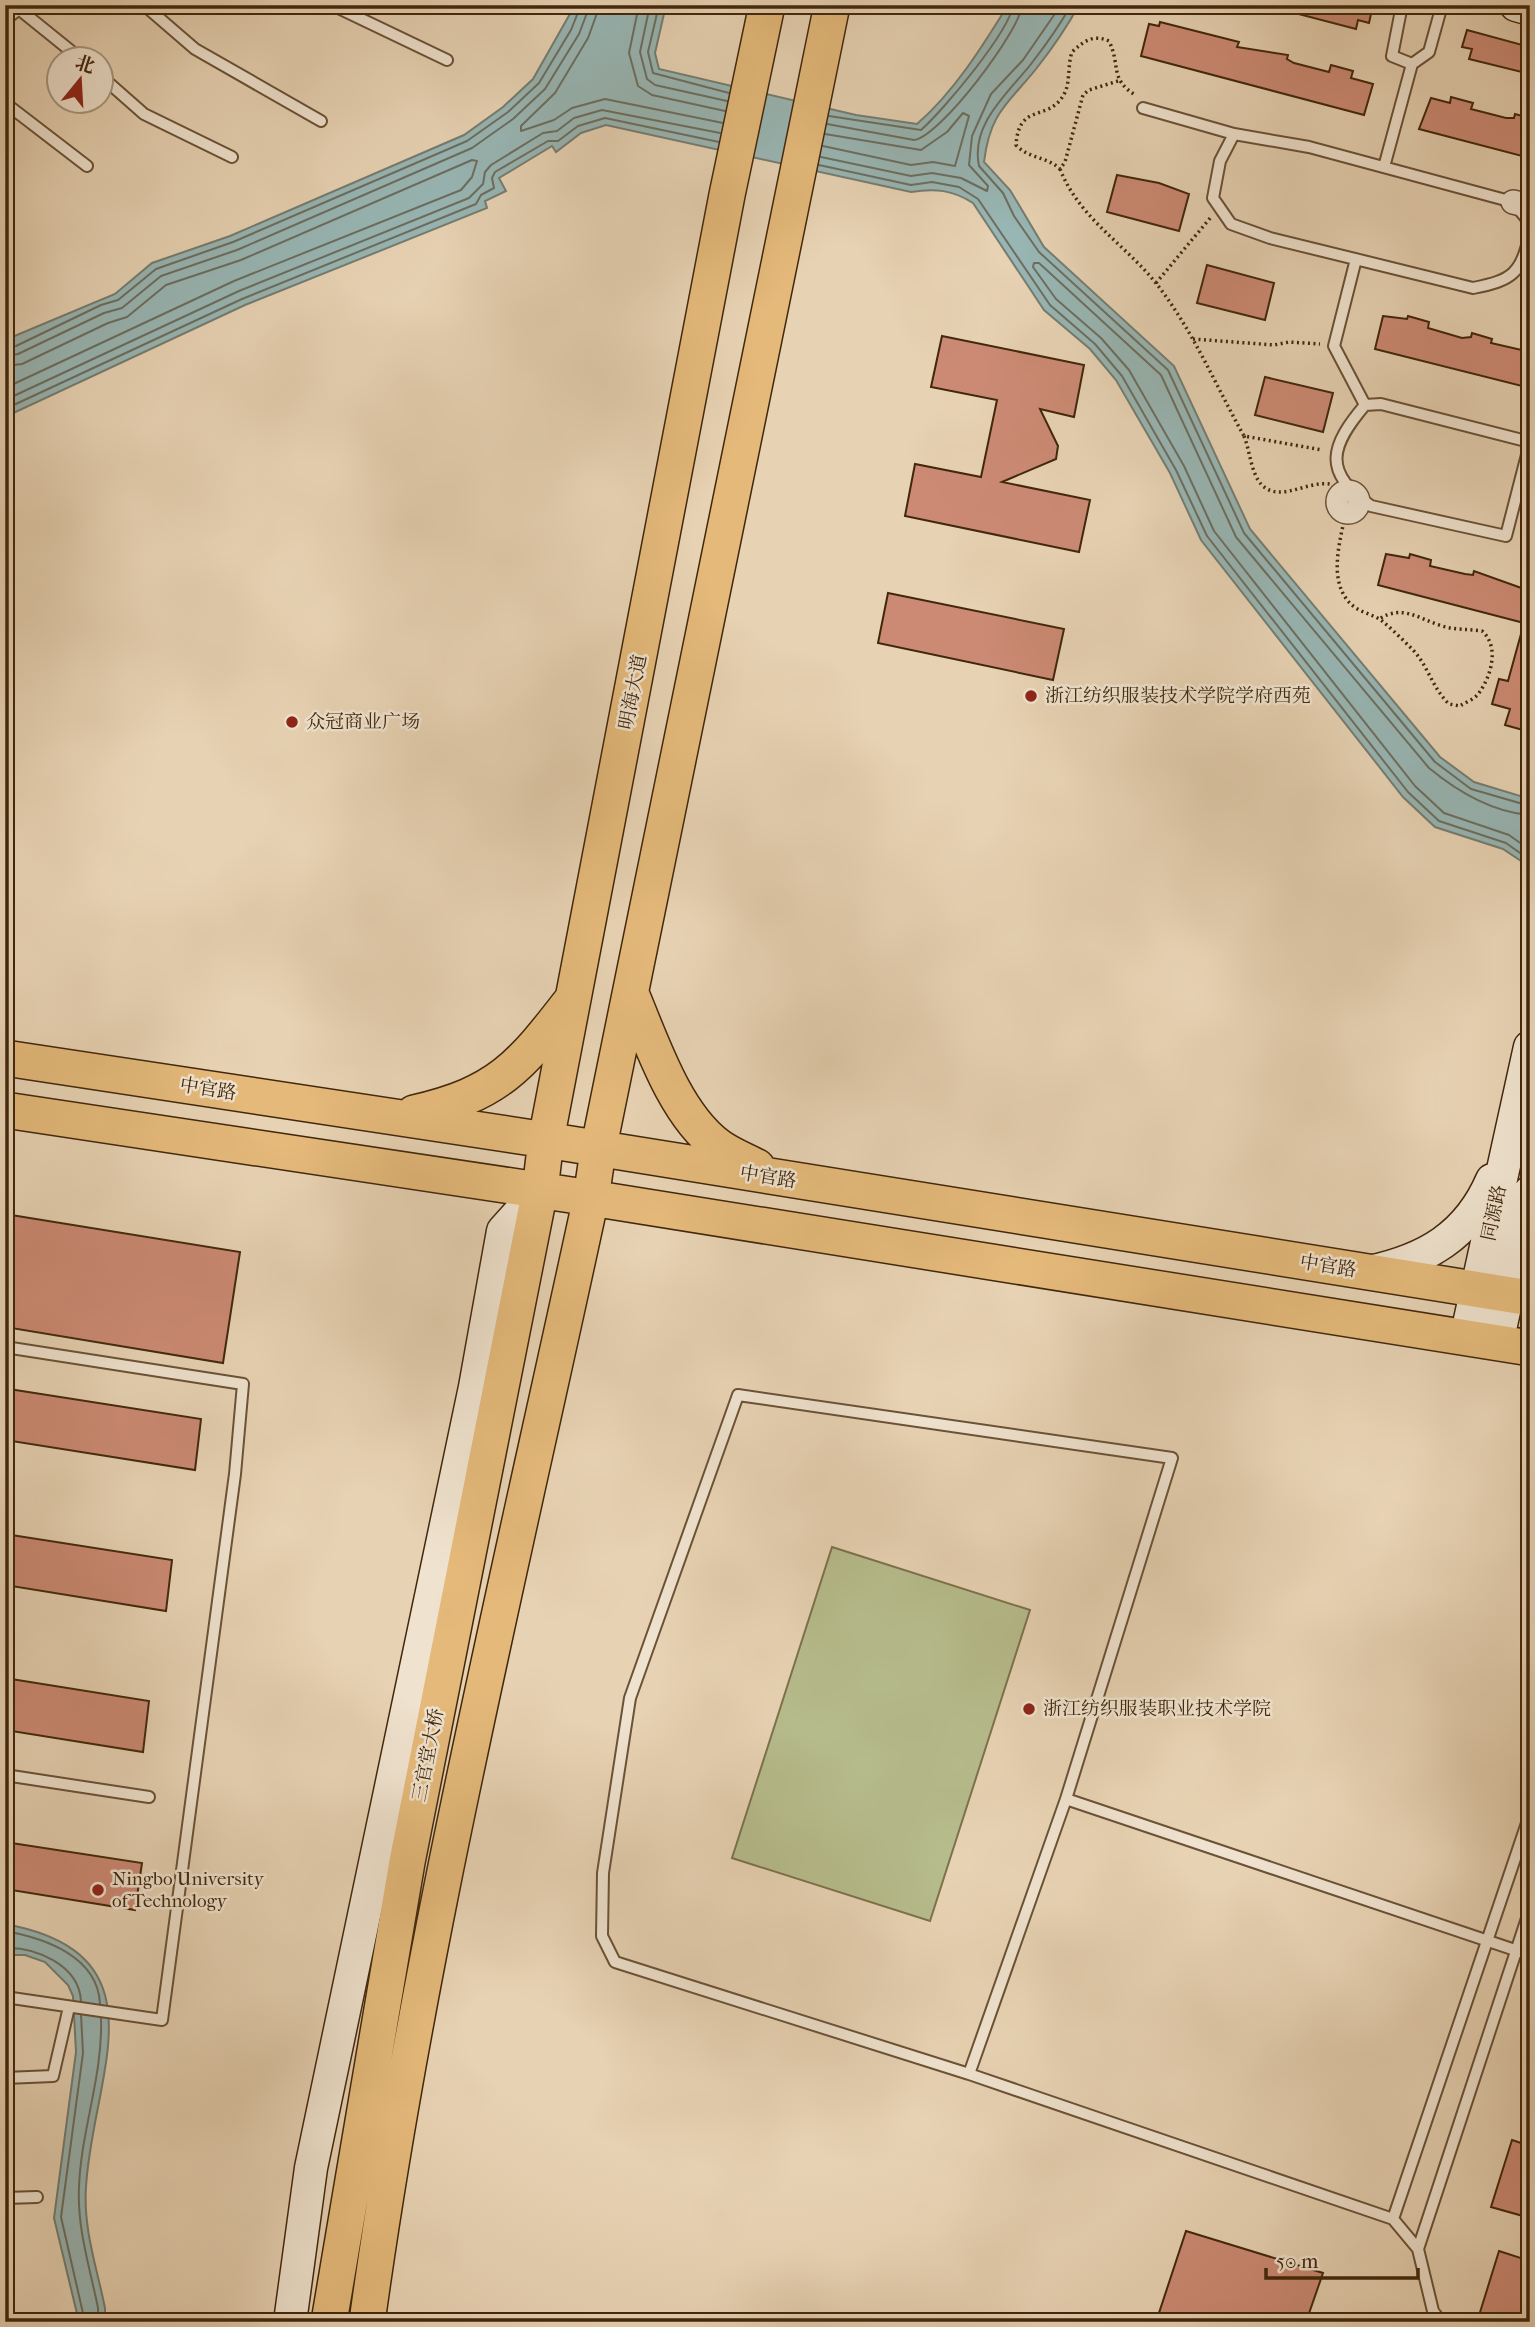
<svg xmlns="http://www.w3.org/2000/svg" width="1535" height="2327" viewBox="0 0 1535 2327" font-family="'IM FELL French Canon','Noto Serif SC',serif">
<rect width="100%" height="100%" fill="#e7d2b3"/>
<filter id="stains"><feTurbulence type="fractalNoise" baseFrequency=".00286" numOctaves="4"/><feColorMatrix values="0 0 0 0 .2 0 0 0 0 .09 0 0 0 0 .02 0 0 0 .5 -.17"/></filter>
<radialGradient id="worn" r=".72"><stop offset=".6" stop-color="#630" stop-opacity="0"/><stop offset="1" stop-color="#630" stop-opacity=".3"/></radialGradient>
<!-- green -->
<path fill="#b6bc8c" stroke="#7c724c" stroke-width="2" d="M832,1547L1030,1610L930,1921L732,1858Z"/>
<!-- water -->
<path fill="#98b6b4" stroke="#757d71" stroke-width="2" d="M575,5H666L655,53L659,69L856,115L917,124C954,92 982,47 1008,5H1079C1067,27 1051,50 1036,69C1008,104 990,112 984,162L1010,190L1044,247L1174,366L1250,529L1440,757L1474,782L1530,799V867L1503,849L1435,827L1403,797L1201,540L1170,473L1116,380L1090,349L1044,310L973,203C953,190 935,188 911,192L606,125L581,133L556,152L552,146L499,178L506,191L485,201L487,208L245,305L5,417V340L115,294L152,263L230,236L464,135L503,107L533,79Z
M5,1924C168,1954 92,2076 86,2187C83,2229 97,2268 105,2308V2322H79L54,2218L76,2052L73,1996L68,1985L45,1962L25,1955H5Z"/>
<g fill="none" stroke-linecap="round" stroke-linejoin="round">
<!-- shore -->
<path stroke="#6c6e60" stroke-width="2" d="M600,5L588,38L555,93L521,126V131L554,120L572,108L605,99L723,123
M639,5L629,53L638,86L652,95L725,111
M650,5L640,52L647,79L655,85L727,101
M659,5L648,52L653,73L729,93
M1071,5C1060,25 1045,46 1031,64C1009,92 970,124 979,166L1003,193L1014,216L1039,252L1168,370L1244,533L1435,762L1471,789L1530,806
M829,116L921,130C942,112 1010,31 1013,5
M827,124L914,140C939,138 1021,30 1022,5
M823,146L911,165L933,162L955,166L969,116L963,113L947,132L921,150L825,134
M821,157L911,176L932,173L961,178L987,191L988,186L969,165L972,136L991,94L1023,60L1061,5
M819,165L911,185L932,182L959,187L978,199L1050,305L1095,344L1122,376L1176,470L1207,536L1408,792L1439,821L1506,843L1530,860
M5,347L16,346L101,305L118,300L156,269L233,242L467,141L508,112L539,83L571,30L581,5
M5,356L18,354L104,313L122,308L161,276L237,250L472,148L513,119L545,89L579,34L590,5
M5,366L22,364L108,323L127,317L166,285L241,260L472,160L477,161L472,177L461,190L234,281L5,388
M5,400L239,291L469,198L483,184L485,172L491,165L543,133L557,131L574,118L602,110L720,133
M5,409L242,299L476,204L481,195L494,188L492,178L495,172L548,141H558L578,126L605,118L719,142
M1530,815C1491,812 1458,792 1429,768L1236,537L1161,375L1039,263H1034L1033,267L1056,299L1101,338L1129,370L1184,466L1214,531L1415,786L1444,813L1509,835L1530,850
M5,1931C44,1938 98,1956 100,2004
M5,1948C36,1947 79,1965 81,2001
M81,2015L83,2053L61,2217L85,2322
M98,2322V2308C90,2268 77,2229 79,2187C81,2130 103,2076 101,2018"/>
</g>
<!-- building -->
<path fill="#cc8a74" stroke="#41270c" stroke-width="2" d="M1287,5H1373L1369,23L1358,20L1356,29L1287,11Z
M1160,22L1239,42L1237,47L1288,55L1287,59L1294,63L1329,72L1331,65L1353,71L1351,78L1373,84L1364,115L1141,56L1149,24L1159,26Z
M1467,30L1530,47V74L1469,59L1472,49L1462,47Z
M1451,97L1473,103L1471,109L1506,118H1514L1515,114L1530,118V155L1526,157L1419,129L1431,98L1450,103Z
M1117,175L1159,183L1189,194L1179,231L1107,212Z
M1207,265L1274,283L1265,320L1197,303Z
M1383,316L1407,319L1408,316L1429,322L1428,328L1462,338L1471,337L1472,333L1492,339L1491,343L1530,352V388L1375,349Z
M942,336L1084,365L1074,417L1040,409L1058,446L1056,459L1002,482L1090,500L1079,552L905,516L915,464L981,477L997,400L931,387Z
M1265,377L1333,393L1323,432L1255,415Z
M1386,554L1409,558L1410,554L1431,560L1430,566L1465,574L1473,575L1474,571L1530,591V706L1523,730L1505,725L1510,709L1492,704L1499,679L1508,681L1524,623L1378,585Z
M888,593L1064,629L1053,680L878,643Z
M5,1214L240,1252L223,1363L5,1327Z
M9,1389L201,1419L195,1470L5,1440Z
M5,1534L172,1560L166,1611L5,1585Z
M5,1678L149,1701L143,1752L5,1730Z
M5,1842L142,1863L135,1910L5,1889Z
M1512,2140L1530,2146V2218L1491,2207Z
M1186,2231L1323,2273L1306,2322H1156Z
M1499,2251L1530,2261V2322H1477Z"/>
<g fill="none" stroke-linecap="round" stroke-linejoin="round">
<!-- lane casing -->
<g stroke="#6a5236" stroke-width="14">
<path id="lane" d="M14,5L82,60
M144,5L195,49L321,121
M332,5L447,60
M1402,5L1392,56L1412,64L1429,52L1442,5
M5,20L24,5
M102,77L144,114L232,157
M5,103L87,166
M1143,108L1234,134
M1384,167L1412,64
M1530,223L1513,202L1309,147L1234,134L1220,161L1213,198L1231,224L1270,238L1473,288C1513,280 1521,274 1530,233
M1356,259L1334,346L1365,405
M1530,442L1381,404L1365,405C1331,445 1321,472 1371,506L1506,536L1530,443
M5,1347L243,1384L235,1474L162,2020L5,1997
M5,1775L149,1797
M1066,1799L1530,1955
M969,2074L1066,1799L1172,1458L738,1395L630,1698L603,1873L602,1936L615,1962L969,2074L1393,2219L1418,2249L1433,2311L1441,2322
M5,2078L53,2076L69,2007
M5,2198L37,2197
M1393,2219L1530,1814
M1418,2249L1530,1909"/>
</g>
<!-- street casing -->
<g stroke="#6a5236" stroke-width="26">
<path id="street" d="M1513,202L1530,206
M1338 502a10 10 0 1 1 20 0a10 10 0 1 1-20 0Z"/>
</g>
<!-- secondary casing -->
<g stroke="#41270c" stroke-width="35">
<path id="secondary" d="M1516,5L1530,9
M1369,1272C1426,1260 1468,1236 1492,1180
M1466,1338L1530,1047
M1497,1343L1530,1192
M290,2322L311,2168L475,1387L503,1231L540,1190"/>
</g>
<!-- primary casing -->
<g stroke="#41270c" stroke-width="38">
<path id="primary" d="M632,996C652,1044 675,1114 718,1146C730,1155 744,1160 757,1167
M5,1058L546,1140L1530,1298
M5,1110L591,1198L1530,1348
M414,1113C498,1094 520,1067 571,1001
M329,2322L407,1862L540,1190L546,1140L727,195L767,5
M367,2322C419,1944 511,1570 591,1198L598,1151L832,5"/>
</g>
<!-- path -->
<path stroke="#41270c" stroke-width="3.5" stroke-dasharray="2 3.5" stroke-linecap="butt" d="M1118,81L1089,90L1083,95L1065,162L1060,169C1046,156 1029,159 1016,145C1019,102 1047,122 1063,96C1071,84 1067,66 1072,52C1084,41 1093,34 1109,41C1121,66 1109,78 1135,95
M1060,169C1080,220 1127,245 1159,287C1194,333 1216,386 1244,436L1322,450
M1156,283L1211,217
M1193,339L1274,345L1289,342L1320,344
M1244,436C1249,449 1250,462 1255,474C1270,510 1305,480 1330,484
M1346,511C1341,538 1328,577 1348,601C1357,612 1370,613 1381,620C1392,629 1403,640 1413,650C1428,666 1433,689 1449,704L1460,706C1466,702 1475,699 1479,693C1491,676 1500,647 1482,631C1468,629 1455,630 1442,626C1419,619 1403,604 1379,619"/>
<!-- lane -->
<use href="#lane" stroke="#efe2ce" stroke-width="10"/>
<!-- street -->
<use href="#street" stroke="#efe2ce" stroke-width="23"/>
<!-- secondary -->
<use href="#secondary" stroke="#efe2ce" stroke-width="32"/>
<!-- primary -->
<use href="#primary" stroke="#e4b97a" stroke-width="35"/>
</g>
<!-- markers -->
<g fill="#8f2418" stroke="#efe2ce" stroke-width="2.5">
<circle cx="1031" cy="696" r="7"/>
<circle cx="292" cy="722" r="7"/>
<circle cx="1029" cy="1709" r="7"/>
<circle cx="98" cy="1890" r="7"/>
</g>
<g text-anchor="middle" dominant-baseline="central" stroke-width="5" stroke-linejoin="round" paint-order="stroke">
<!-- street labels -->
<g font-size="19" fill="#41270c" stroke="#efe2ce">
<text transform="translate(633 692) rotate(-79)">明海大道</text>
<text transform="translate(208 1089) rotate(9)">中官路</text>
<text transform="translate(768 1177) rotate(9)">中官路</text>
<text transform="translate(1494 1213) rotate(-78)">同源路</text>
<text transform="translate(1328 1266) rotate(9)">中官路</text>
<text transform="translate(428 1755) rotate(-79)">三官堂大桥</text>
</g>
<!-- poi labels -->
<g font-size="19" fill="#41270c" stroke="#efe2ce" text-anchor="start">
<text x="1045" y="696">浙江纺织服装技术学院学府西苑</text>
<text x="306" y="722">众冠商业广场</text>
<text x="1043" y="1709">浙江纺织服装职业技术学院</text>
<text x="112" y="1879">Ningbo University<tspan x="112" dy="22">of Technology</tspan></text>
</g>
</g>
<!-- margin -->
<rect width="1535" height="2327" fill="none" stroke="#e7d2b3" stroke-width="28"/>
<rect x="7" y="7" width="1521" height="2313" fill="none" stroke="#41270c" stroke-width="3.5"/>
<rect x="14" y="14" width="1507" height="2299" fill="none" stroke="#41270c" stroke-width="2"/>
<!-- north arrow -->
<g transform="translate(80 80) rotate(18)"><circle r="33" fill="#efe2ce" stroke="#a99780" stroke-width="2"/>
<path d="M0-5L12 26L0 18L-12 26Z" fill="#8f2418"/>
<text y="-10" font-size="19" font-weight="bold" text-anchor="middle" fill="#41270c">北</text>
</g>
<!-- scale -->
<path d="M1266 2268v10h152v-10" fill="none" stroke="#41270c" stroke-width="3.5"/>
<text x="1276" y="2268" font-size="21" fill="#41270c" stroke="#efe2ce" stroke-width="5" paint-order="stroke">50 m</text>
<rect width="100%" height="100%" filter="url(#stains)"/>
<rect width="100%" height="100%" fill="url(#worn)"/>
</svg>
